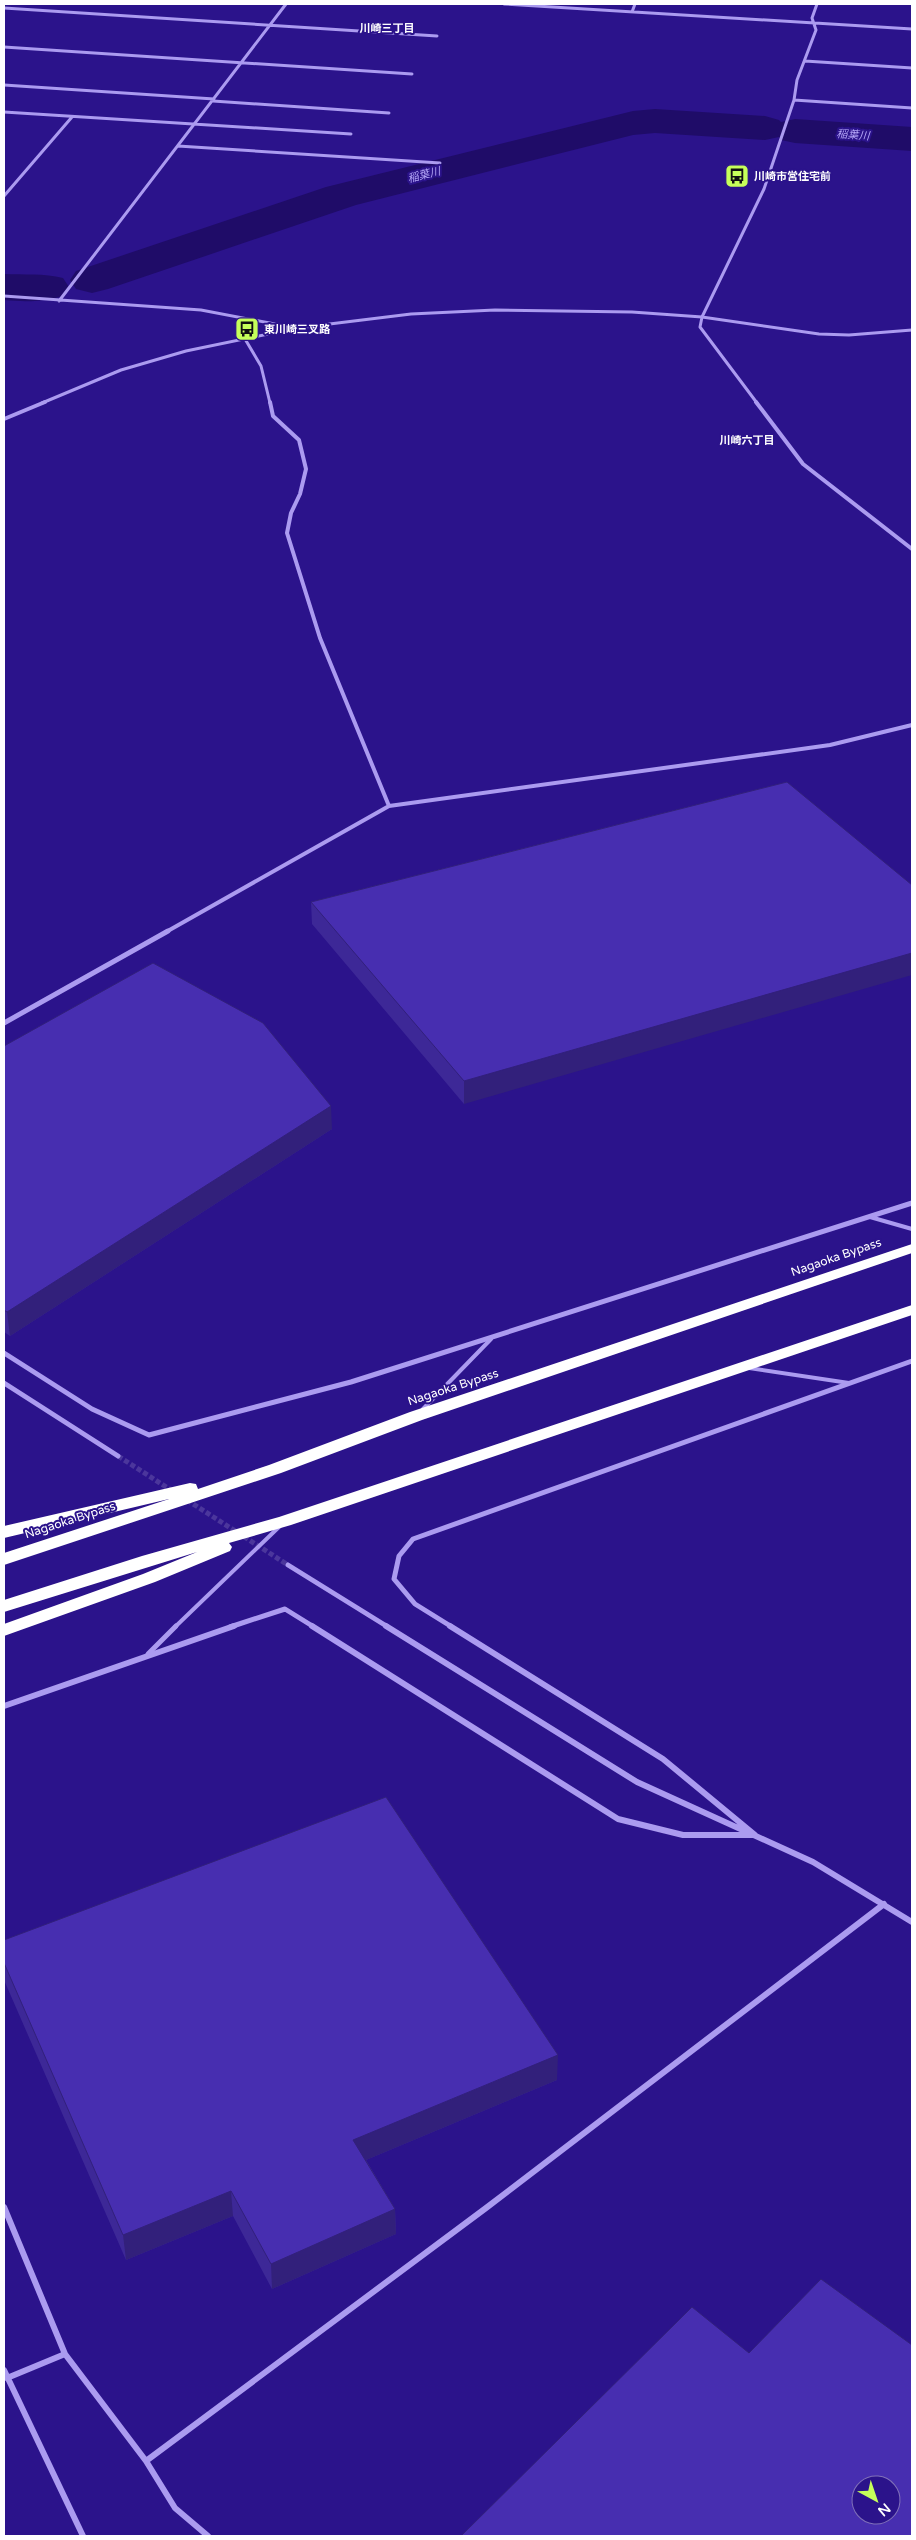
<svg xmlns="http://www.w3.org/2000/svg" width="916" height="2540" viewBox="0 0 916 2540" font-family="'Varela Round','Noto Sans JP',sans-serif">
<rect width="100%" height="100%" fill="#2b138b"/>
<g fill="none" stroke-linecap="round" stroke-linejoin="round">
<!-- river -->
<path fill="#1f0c68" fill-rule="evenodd" d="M655,109L765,116L779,120L781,122L795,119L912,127V151L795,143L781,140L779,137L765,140L655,133L633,135L356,205L108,289L92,293L76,289L70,280L76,271L326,187L633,111Z
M4,274C24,275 44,273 63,278L69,287L63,296C42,302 25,302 4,300Z"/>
<!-- street-tunnel -->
<path stroke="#4b369c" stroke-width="5" stroke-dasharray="5 2.5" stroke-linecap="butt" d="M118,1456L174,1492
M187,1500L288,1565"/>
<!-- lane-far1 -->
<path stroke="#ab9bf0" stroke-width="4" d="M870,1217L912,1229
M749,1368L849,1383
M423,1409L491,1339
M175,1627L280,1526"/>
<!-- lane -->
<path stroke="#ab9bf0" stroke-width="5" d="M148,1654L176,1626"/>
<!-- street-far3 -->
<path stroke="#ab9bf0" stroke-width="3" d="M504,4L912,29
M4,8L437,36
M632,12L635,4
M4,47L412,74
M805,61L912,68
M4,85L214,99
M794,100L912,108
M213,101L389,113
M4,112L351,134
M178,146L440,163
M4,196L72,117
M4,296L201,310L296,328
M59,301L286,4
M245,339L261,366L270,403
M42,403L121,370L186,351L297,328L411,314L495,310L632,312L702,317L819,334L849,335L912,330
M757,403L700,327L702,317L764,189L794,100L797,80L816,30L812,18L817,4"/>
<!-- street-far2 -->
<path stroke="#ab9bf0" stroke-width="4" d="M270,402L273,416L299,440L306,469L300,494L291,513L287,533L320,638L389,806
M756,402L803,464L912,549
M4,419L45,402
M166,932L389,806L830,745L912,725"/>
<!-- street-far1 -->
<path stroke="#ab9bf0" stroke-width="5" d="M4,1023L168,931
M4,1353L92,1409L149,1435L351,1382L912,1203
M4,1383L118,1456
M288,1565L388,1627
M230,1627L285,1609L314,1627
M452,1627L415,1604L394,1579L399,1556L413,1539L912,1361"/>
<!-- street -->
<path stroke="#ab9bf0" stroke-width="6" d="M312,1626L618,1819L683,1835H754
M386,1626L637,1782L813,1862L912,1922
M450,1626L663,1759L755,1835
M4,1706L234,1626
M4,2207L65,2354L146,2461L175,2508L208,2536
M4,2370L83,2536
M7,2378L65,2354
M146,2461L486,2208L884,1904"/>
<!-- highway -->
<path fill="#fff" fill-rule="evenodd" d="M912,1244V1253L422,1420L281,1473L4,1565V1553L169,1499L4,1538V1526L190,1483L196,1484L198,1489L269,1465L410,1412Z
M912,1305V1315L291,1525L229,1543L232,1547L230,1551L155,1582L4,1636V1624L143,1574L197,1552L4,1612V1600L142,1556L279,1517Z"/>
</g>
<!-- wall -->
<path fill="#3d2897" d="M787,782L464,1104L312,924L311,902Z
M4,1046L332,1129L10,1336L4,1332Z
M4,1940L557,2080L366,2160L395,2209L396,2234L272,2289L233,2216L126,2260L4,1980Z"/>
<!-- shaded-wall -->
<path fill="#32207b" d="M912,953V975L464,1104V1081Z
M331,1106L332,1129L10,1336L7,1312Z
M558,2055L557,2080L354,2165L353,2140Z
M231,2191L233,2216L126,2260L123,2235Z
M395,2209L396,2234L272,2289L271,2264Z"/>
<!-- building -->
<path fill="#472eb0" stroke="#32207b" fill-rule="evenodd" d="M787,782L912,885V953L464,1081L311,902Z
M153,963L263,1023L331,1106L7,1312L4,1310V1046Z
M386,1797L558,2055L353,2140L395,2209L271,2264L231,2191L123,2235L4,1963V1940Z
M821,2279L912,2345V2536H461L692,2307L749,2353ZM861,2485H891V2515H861Z"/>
<!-- icons -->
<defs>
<g id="bus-square" transform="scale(1.25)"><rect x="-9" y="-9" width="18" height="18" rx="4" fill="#c6ff5a" stroke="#2b138b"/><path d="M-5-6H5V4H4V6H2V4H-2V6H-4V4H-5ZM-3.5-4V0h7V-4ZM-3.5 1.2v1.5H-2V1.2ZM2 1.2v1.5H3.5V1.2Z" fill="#111"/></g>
</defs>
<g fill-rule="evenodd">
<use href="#bus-square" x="737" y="176"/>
<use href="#bus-square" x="247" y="329"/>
</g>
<g text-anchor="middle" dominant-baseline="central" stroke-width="4" stroke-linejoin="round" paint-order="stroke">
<!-- far-neighbourhood labels -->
<g font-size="11" font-weight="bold" fill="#fff" stroke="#2b138b">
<text x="387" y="28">川崎三丁目</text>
<text x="747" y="440">川崎六丁目</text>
</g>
<!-- far-water labels -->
<g font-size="11" font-style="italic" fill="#b5a7f8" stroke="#2b138b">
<text transform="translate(853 135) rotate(4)">稲葉川</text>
<text transform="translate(424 175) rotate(-14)">稲葉川</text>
</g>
<!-- far-poi labels -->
<g font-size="11" font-weight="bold" fill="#fff" stroke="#2b138b" text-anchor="start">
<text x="754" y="176">川崎市営住宅前</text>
<text x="264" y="329">東川崎三叉路</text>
</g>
<!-- street labels -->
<g font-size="12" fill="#fff" stroke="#2b138b">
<text transform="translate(836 1257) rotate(-19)">Nagaoka Bypass</text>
<text transform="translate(453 1387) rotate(-18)">Nagaoka Bypass</text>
<text transform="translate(70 1520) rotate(-18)">Nagaoka Bypass</text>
</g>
</g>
<!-- border -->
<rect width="916" height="2540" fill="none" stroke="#ffffff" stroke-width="10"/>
<!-- north arrow -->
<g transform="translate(876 2500) rotate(140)"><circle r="24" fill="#2b138b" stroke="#8071b9"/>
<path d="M0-4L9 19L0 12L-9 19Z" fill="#c6ff5a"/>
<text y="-8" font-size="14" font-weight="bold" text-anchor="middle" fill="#ffffff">N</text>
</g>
</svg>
